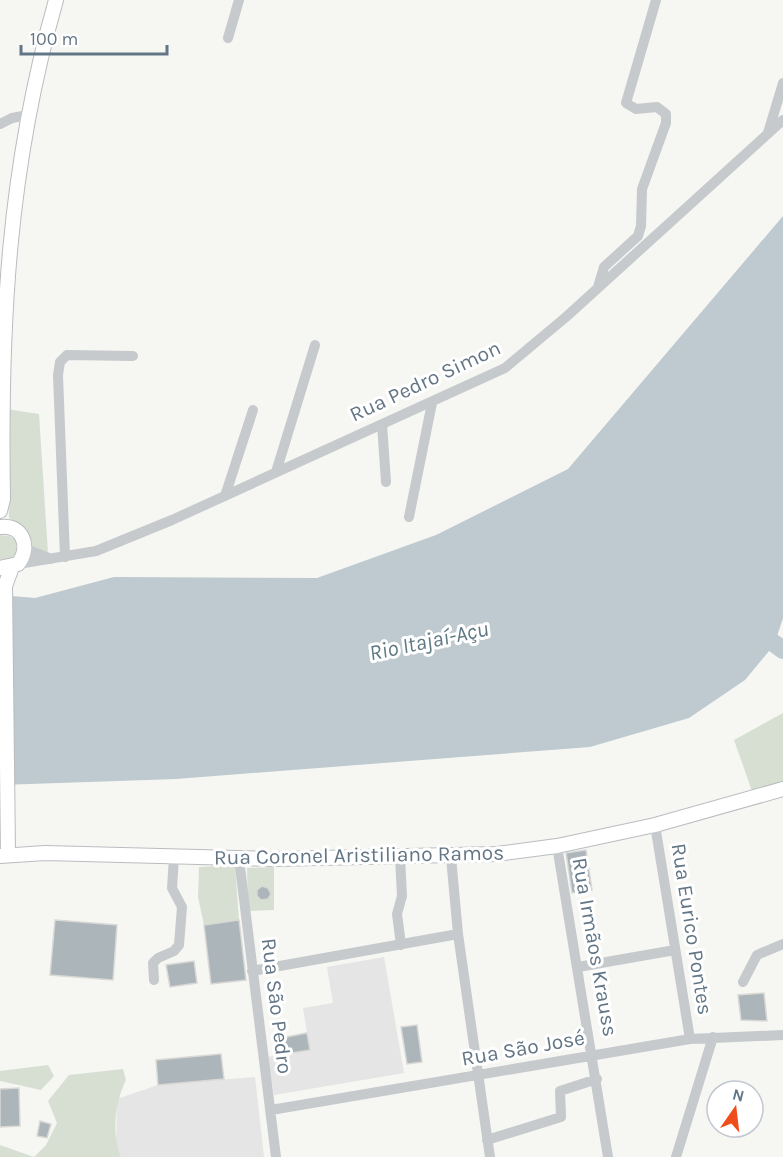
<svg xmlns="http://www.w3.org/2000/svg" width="783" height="1157" viewBox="0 0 783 1157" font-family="Karla,sans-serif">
<rect width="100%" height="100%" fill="#f6f6f3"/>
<!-- built -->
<path fill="#e4e5e4" d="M384,957L404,1073L274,1095L267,1057L310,1050L303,1008L333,1003L327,967Z
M255,1077L264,1157H121L116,1144L117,1099L158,1085Z"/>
<!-- green -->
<path fill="#d7dfd3" d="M6,409L39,414L48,553L30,551L21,526L9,518Z
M0,535L10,536L16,541V554L10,559L0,560Z
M783,713V782L752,791L734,740Z
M235,865L239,920L204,925L198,897L199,867Z
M274,867V910L248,911L247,868Z
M48,1065L54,1076L41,1090L0,1081V1071Z
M123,1069L126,1080C115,1103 111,1133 121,1157H0V1145L34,1157L46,1145L57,1123L48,1101L69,1075Z"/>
<!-- water -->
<path fill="#becacf" d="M783,216V618L774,645L745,680L689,718L590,747L176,779L0,785V595L35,598L114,577L317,578L436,535L568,469Z"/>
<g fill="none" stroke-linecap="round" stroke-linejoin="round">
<!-- river -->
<path stroke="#becacf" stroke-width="18" d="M756,630L783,650"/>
</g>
<!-- building -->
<path fill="#acb5ba" stroke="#d8d8d5" stroke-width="1.5" d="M586,850L592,890L572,893L566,853Z
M262,886L268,888L271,894L268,899L261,900L257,896V890Z
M55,920L117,925L113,980L50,975Z
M239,920L246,980L211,984L204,925Z
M194,961L197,983L170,987L166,965Z
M764,993L767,1021L741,1020L738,995Z
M417,1025L422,1062L407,1064L401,1027Z
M307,1033L310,1050L279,1055L276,1039Z
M221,1054L224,1079L158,1085L156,1060Z
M19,1088L20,1126L0,1127V1089Z
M40,1121L51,1124L47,1138L37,1136Z"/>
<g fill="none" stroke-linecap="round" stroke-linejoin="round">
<!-- major casing -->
<g stroke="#b9bdc0" stroke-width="16">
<path id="major" d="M0,511L3,499C0,324 8,169 56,0
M0,527C23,524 31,547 18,564L0,568
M8,855L5,586L12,567
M0,856L45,853L273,859L497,854L557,846L655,825L783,789"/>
</g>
<!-- minor -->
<path stroke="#c6cacd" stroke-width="10" d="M228,38L239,0
M0,124L12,118L28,115
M768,133L783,83
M598,287L604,267L638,236L641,226L642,189L666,123V114L657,107L636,109L626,103L656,0
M382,424L386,482
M276,472L315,345
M225,496L253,410
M409,517L432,403
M26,549L51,559
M65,557L58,375L60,362L67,355L133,356
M18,564L96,551L172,520L505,368L566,317L783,120
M655,825L690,1039
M557,846L608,1157
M400,857L402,896L397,914L401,945
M451,857L458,934L490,1157
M239,859L276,1157
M578,967L675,950
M252,971L458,934
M154,980L153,963L158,958L174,951L179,945L182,907L172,888L174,857
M743,982L757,955L783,944
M271,1110L690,1039L783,1035
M487,1140L561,1117L560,1091L597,1079
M676,1157L713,1037"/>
<!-- major -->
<use href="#major" stroke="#fff" stroke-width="14"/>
</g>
<g text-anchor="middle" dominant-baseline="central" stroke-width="6" stroke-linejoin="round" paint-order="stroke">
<!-- street labels -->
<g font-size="21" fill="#637686" stroke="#fff">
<text transform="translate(425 381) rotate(-25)">Rua Pedro Simon</text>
<text transform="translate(359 855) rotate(-1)">Rua Coronel Aristiliano Ramos</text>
<text transform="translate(692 929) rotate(81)">Rua Eurico Pontes</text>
<text transform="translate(595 947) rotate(80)">Rua Irmãos Krauss</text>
<text transform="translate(277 1006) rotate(83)">Rua São Pedro</text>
<text transform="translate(523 1048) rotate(-10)">Rua São José</text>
</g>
<!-- water labels -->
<g font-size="22" font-style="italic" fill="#5f7983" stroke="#fff">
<text transform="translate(429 641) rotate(-12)">Rio Itajaí-Açu</text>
</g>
</g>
<!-- north arrow -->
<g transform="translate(735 1109) rotate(14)"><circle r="28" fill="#ffffff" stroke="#c1c8cf" stroke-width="1.5"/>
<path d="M0-4.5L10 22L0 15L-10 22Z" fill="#ef4d1a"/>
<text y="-9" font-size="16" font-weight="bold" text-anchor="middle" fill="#637686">N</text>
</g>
<!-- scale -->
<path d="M21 45v9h146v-9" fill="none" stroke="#637686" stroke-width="3"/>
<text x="30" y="45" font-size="18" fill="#637686" stroke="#ffffff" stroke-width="4.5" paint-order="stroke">100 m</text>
</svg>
